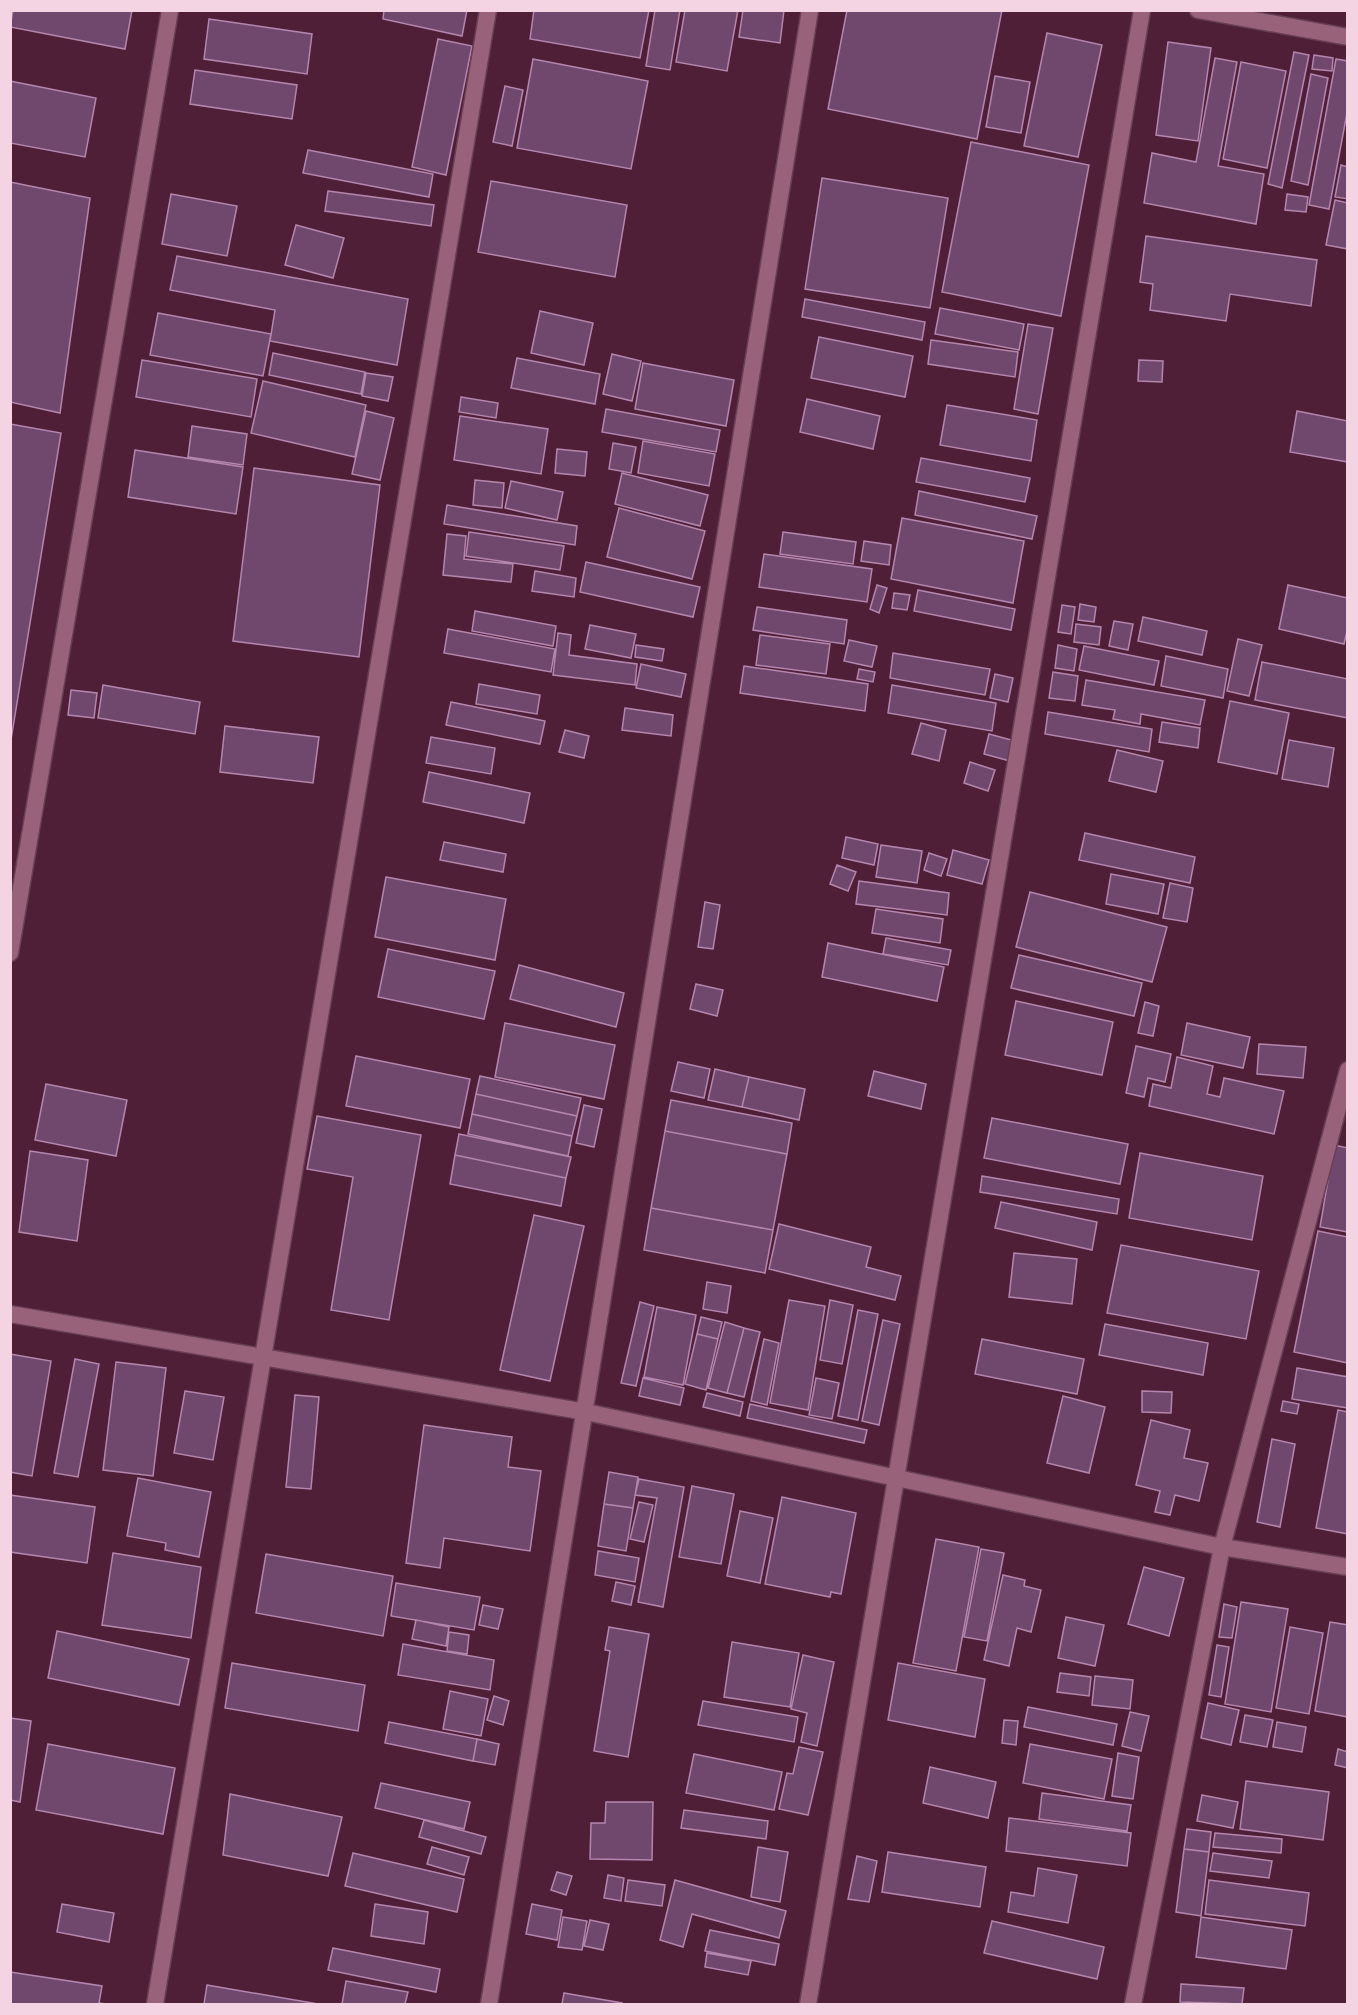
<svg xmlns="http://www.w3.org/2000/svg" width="1358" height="2015" viewBox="0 0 1358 2015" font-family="Bitter,serif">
<rect width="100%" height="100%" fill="#4e1f37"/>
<!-- building -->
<path fill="#71486d" stroke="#b486ae" stroke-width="1.5" d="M13,10H132L125,49L10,27Z
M384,10H467L462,36L383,19Z
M534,10H649L640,58L530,39Z
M655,10H680L670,70L646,66Z
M685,10H738L727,71L676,62Z
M743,10H784L780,43L739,37Z
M847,10H1002L977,139L828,109Z
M209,19L312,34L307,74L204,59Z
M1047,33L1102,45L1078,157L1024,146Z
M438,39L472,46L446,175L412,167Z
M1168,42L1211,48L1198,141L1156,135Z
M1294,52L1309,55L1282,188L1268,184Z
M1314,55L1333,58L1332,71L1312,69Z
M1215,58L1237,62L1218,166L1264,174L1256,224L1144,203L1152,153L1196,162Z
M533,59L648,81L631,169L517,148Z
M1336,59L1348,61V108L1329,209L1309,205Z
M1241,62L1286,71L1267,168L1223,159Z
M195,70L297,85L292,119L190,104Z
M1311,74L1328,78L1308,185L1291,181Z
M995,76L1030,82L1021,133L986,127Z
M10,81L96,98L85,157L10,143Z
M505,86L523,90L512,146L493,142Z
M971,142L1089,165L1061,316L942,292Z
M308,150L433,174L429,197L303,173Z
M1341,165L1348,167V199L1335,197Z
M822,178L948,198L930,308L805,289Z
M491,181L627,205L615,277L478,252Z
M10,182L90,198L60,413L10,402Z
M328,191L434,205L431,226L325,211Z
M171,194L237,206L227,256L162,244Z
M1287,194L1308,197L1306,212L1285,210Z
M1335,200L1348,203V249L1326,245Z
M296,225L344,238L333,278L285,265Z
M1146,236L1317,260L1311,306L1230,294L1226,321L1150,310L1153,284L1140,282Z
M177,256L408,299L397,365L270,341L275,310L170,290Z
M805,299L925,322L922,340L802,317Z
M940,308L1024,324L1019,350L935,334Z
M540,311L593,323L584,365L531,353Z
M158,313L271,334L263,376L150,355Z
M1028,324L1053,328L1038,414L1014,409Z
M819,337L913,356L905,397L811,378Z
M931,340L1018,352L1015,377L928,364Z
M273,353L365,372L361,394L269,375Z
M612,354L641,361L632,401L603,394Z
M517,358L600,374L595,404L511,388Z
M142,360L257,379L251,417L136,397Z
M1139,360L1163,361L1162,382L1138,381Z
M643,363L734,380L726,426L635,409Z
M366,373L393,377L388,401L362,396Z
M263,381L366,405L355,457L251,433Z
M461,397L498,403L496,418L459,412Z
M807,399L880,416L873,449L800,432Z
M947,405L1037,420L1031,461L940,445Z
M606,409L720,430L716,452L602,432Z
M366,411L394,418L380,480L352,474Z
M1297,411L1348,421V462L1290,452Z
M460,416L548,429L541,474L454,460Z
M10,424L61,433L10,746Z
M192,426L247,434L243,465L188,457Z
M643,441L715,454L709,486L638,473Z
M613,443L636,447L631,473L609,469Z
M557,449L587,452L585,476L555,473Z
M135,450L243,467L236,514L128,497Z
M921,458L1030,478L1025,502L916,482Z
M254,468L380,485L359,657L233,641Z
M622,473L708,495L700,526L615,504Z
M475,480L504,483L502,508L473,505Z
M511,481L563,492L557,520L505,508Z
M919,491L1037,516L1032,539L915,515Z
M447,505L577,526L575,545L444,524Z
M619,508L705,531L692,579L607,557Z
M902,518L1024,541L1013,603L891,579Z
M469,532L564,546L560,570L466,556Z
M783,532L856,542L853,564L780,554Z
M447,534L466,536L464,559L513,564L511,582L443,575Z
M864,541L891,545L889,565L861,561Z
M764,554L872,569L867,602L759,587Z
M586,562L700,587L693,617L580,592Z
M535,571L576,578L574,597L532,591Z
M877,585L887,588L879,613L870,609Z
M1288,585L1348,598V627L1344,644L1279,629Z
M918,590L1015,609L1011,630L914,611Z
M894,593L910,595L907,610L892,608Z
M1080,604L1096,607L1094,622L1078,620Z
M1062,605L1075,607L1071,634L1058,632Z
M757,607L847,620L844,644L753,630Z
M475,611L556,626L553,646L472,631Z
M1143,617L1207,631L1202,655L1138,641Z
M1114,621L1133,624L1128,650L1109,646Z
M1076,624L1101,627L1099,645L1074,642Z
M590,625L636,634L631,658L585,649Z
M448,629L555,649L551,672L444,653Z
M558,633L571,635L569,655L637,664L635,685L553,675Z
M760,635L830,644L826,674L756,665Z
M1238,639L1262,645L1249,696L1227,691Z
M849,640L877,646L872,667L844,661Z
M636,645L664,649L662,661L635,657Z
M1058,645L1077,649L1074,671L1055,668Z
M1084,646L1159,661L1154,685L1079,670Z
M893,653L990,669L985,695L890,678Z
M1166,656L1228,669L1223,698L1161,686Z
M1262,662L1348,679V718L1255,700Z
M641,664L686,674L681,697L636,688Z
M744,666L868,684L865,711L740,693Z
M859,669L875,672L873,682L857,679Z
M1053,672L1078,676L1075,701L1049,698Z
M995,674L1013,678L1008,702L990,698Z
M1086,680L1205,700L1200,725L1141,714L1140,724L1113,719L1115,710L1082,705Z
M479,684L540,695L537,714L476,704Z
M103,685L200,702L195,734L98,718Z
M892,685L996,703L992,731L888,713Z
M71,690L97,693L94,718L68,715Z
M1230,701L1289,713L1277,774L1218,762Z
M451,702L545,721L540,744L446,725Z
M625,708L673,715L671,736L622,730Z
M1048,712L1152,729L1149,752L1045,734Z
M1162,722L1200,728L1198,748L1159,742Z
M921,723L946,730L939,761L912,754Z
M225,726L319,737L313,783L220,772Z
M565,730L589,736L584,758L559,752Z
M989,734L1015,741L1010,761L984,754Z
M431,737L495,748L491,774L426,763Z
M1289,740L1334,748L1328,787L1282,779Z
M1117,750L1163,761L1156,792L1109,781Z
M970,762L995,770L988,791L964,783Z
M429,772L530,793L524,823L423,802Z
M1085,833L1195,857L1190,883L1079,860Z
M846,837L878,844L874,865L842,858Z
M444,842L506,854L503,872L440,860Z
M881,845L922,851L917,883L876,877Z
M953,850L989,860L982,884L947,875Z
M929,853L947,859L941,876L924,870Z
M837,865L856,872L848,891L830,884Z
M1111,874L1164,884L1158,914L1106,904Z
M386,877L506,899L495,960L375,937Z
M859,881L949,893L947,915L856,904Z
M1170,883L1193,888L1187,922L1163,918Z
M1030,892L1167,927L1152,982L1016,947Z
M705,902L720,905L713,949L698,947Z
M876,909L943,919L940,943L872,933Z
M886,938L951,950L948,965L883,954Z
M828,943L944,967L937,1001L822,977Z
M388,949L495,971L484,1019L378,997Z
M1019,955L1142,983L1134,1016L1011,988Z
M519,965L624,993L616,1027L510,999Z
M696,984L723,990L717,1016L690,1009Z
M1016,1001L1113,1022L1102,1075L1005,1055Z
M1145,1002L1159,1006L1153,1036L1138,1033Z
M505,1023L615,1045L604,1099L495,1077Z
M1187,1023L1250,1037L1243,1068L1181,1055Z
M1259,1044L1306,1047L1303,1078L1257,1074Z
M1136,1046L1171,1054L1165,1082L1148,1078L1144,1097L1126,1093Z
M356,1056L470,1079L460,1128L346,1106Z
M1177,1057L1213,1066L1207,1094L1220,1097L1224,1078L1284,1091L1274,1134L1149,1106L1153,1084L1171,1088Z
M678,1062L710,1069L704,1098L671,1091Z
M715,1069L749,1077L742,1107L708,1100Z
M874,1071L926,1084L921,1109L868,1096Z
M480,1076L581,1098L577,1116L476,1094Z
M749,1077L805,1089L799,1120L742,1107Z
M46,1084L127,1100L116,1156L35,1140Z
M476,1094L577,1116L572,1136L472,1114Z
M671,1100L792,1123L787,1154L665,1131Z
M584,1105L602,1109L594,1147L576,1143Z
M472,1114L572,1136L568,1156L468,1134Z
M317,1116L421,1135L389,1320L331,1310L353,1177L307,1169Z
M992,1118L1128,1144L1120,1184L984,1158Z
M665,1131L787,1154L773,1230L651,1208Z
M459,1134L571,1157L566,1178L455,1155Z
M1334,1145L1348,1148V1232L1320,1227Z
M30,1151L88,1160L77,1241L19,1232Z
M1140,1153L1263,1176L1252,1240L1129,1218Z
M455,1155L566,1178L561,1206L450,1184Z
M982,1176L1119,1199L1117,1214L980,1192Z
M1001,1202L1097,1222L1092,1250L995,1228Z
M651,1208L773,1230L765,1273L644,1250Z
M534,1215L584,1226L550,1381L500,1370Z
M779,1224L871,1247L866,1267L901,1276L895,1300L769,1269Z
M1318,1231L1348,1237V1363L1294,1352Z
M1121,1245L1259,1271L1246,1339L1107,1313Z
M1014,1253L1077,1259L1072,1304L1009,1297Z
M707,1282L731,1286L727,1313L703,1309Z
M789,1300L825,1306L808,1410L770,1403Z
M830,1300L853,1305L842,1364L820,1360Z
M640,1302L654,1306L636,1386L621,1383Z
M657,1307L696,1315L683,1385L644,1377Z
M858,1310L878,1314L858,1420L838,1416Z
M701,1317L722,1322L718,1339L697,1334Z
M883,1320L900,1324L879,1425L862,1421Z
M725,1322L744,1328L727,1393L708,1388Z
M1105,1324L1208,1343L1203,1375L1099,1355Z
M744,1328L760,1332L744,1397L727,1393Z
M697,1334L718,1339L706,1390L685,1384Z
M764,1339L779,1343L767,1405L751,1401Z
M982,1339L1084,1359L1077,1394L975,1374Z
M10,1354L51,1361L32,1476L10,1472Z
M75,1359L99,1364L78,1477L54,1473Z
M116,1362L166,1368L153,1476L103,1470Z
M1297,1368L1348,1377V1408L1292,1399Z
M643,1378L684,1388L680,1405L639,1396Z
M816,1378L839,1383L832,1419L809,1415Z
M185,1391L224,1397L213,1460L174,1453Z
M1142,1391L1172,1392L1171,1413L1142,1412Z
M707,1393L743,1402L740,1416L703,1407Z
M295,1395L319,1397L311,1489L286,1487Z
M1063,1396L1105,1407L1089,1473L1047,1463Z
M1283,1401L1299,1404L1297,1414L1281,1411Z
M750,1404L867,1430L864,1443L747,1418Z
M1338,1410L1348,1412V1534L1316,1528Z
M1151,1420L1190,1430L1184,1458L1208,1463L1199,1501L1175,1495L1170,1515L1155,1512L1160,1491L1136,1485Z
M424,1425L512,1437L508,1467L541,1471L530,1551L444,1538L440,1568L406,1563Z
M1272,1439L1295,1444L1280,1527L1257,1522Z
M609,1472L638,1477L633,1508L604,1504Z
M138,1478L211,1492L199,1557L165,1550L166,1543L127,1536Z
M639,1479L684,1487L663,1607L638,1602L657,1498L635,1495Z
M692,1486L734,1494L721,1564L679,1557Z
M10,1495L95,1507L87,1563L10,1552Z
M782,1497L856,1513L841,1594L831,1592L830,1597L765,1584Z
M639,1502L653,1505L644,1542L630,1539Z
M604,1504L633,1508L626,1551L598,1546Z
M740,1511L773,1518L760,1583L727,1576Z
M936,1539L979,1547L956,1671L913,1663Z
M981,1549L1004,1553L987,1641L964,1637Z
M598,1551L639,1558L635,1582L595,1575Z
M113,1553L201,1567L191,1638L102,1625Z
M266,1554L393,1576L383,1636L256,1613Z
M1144,1567L1184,1578L1169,1636L1128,1624Z
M1003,1575L1025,1580L1024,1586L1041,1590L1031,1632L1017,1628L1009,1666L984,1660Z
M616,1582L635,1586L631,1605L612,1601Z
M396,1583L480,1597L474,1630L391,1616Z
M1241,1602L1288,1609L1271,1712L1225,1704Z
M1224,1604L1237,1607L1232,1638L1219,1637Z
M483,1605L503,1609L498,1629L479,1625Z
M1066,1617L1104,1625L1095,1666L1058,1658Z
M416,1620L449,1627L446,1646L412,1639Z
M1330,1622L1348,1625V1717L1315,1711Z
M609,1627L649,1634L628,1757L594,1751L610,1651L605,1650Z
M1290,1627L1323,1633L1309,1714L1276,1708Z
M57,1631L189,1659L179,1705L48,1678Z
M449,1632L469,1635L467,1654L447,1651Z
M732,1642L799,1653L790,1707L724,1697Z
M403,1644L494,1660L490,1690L398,1675Z
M1217,1645L1229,1647L1221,1697L1209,1695Z
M803,1655L834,1662L817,1746L801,1742L807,1713L791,1709Z
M232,1663L365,1685L358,1731L225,1708Z
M898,1663L985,1679L975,1737L888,1720Z
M1060,1673L1091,1677L1089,1696L1057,1692Z
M1095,1676L1133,1680L1130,1709L1092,1705Z
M450,1691L488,1699L481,1736L443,1729Z
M494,1696L509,1701L503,1725L487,1720Z
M703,1701L798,1717L794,1742L698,1725Z
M1208,1703L1239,1710L1231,1745L1201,1738Z
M1028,1707L1117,1724L1113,1745L1024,1727Z
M1130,1712L1149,1716L1141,1751L1122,1746Z
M1245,1715L1273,1720L1267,1747L1240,1742Z
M10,1718L31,1721L20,1802L10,1800Z
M1004,1720L1018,1721L1016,1745L1002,1743Z
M389,1722L477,1739L473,1761L385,1743Z
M1277,1722L1306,1727L1302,1752L1273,1747Z
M477,1739L499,1744L495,1765L473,1761Z
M48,1744L175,1768L163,1834L36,1810Z
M1030,1744L1112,1759L1104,1799L1023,1783Z
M799,1747L823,1752L808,1815L779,1809L787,1773L793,1774Z
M1338,1749L1348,1752V1768L1335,1765Z
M1118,1753L1139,1757L1133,1799L1112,1796Z
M694,1754L782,1772L774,1810L686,1793Z
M930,1767L996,1782L988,1818L923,1803Z
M1246,1781L1329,1792L1323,1840L1240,1829Z
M381,1783L470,1802L464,1829L375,1808Z
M1042,1793L1131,1805L1127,1831L1039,1819Z
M230,1794L342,1817L328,1876L223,1855Z
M1202,1795L1238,1802L1233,1828L1197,1821Z
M606,1802H653L652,1860L590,1859L591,1823H605Z
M684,1810L768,1821L766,1839L681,1828Z
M1009,1818L1131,1833L1127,1866L1006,1851Z
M424,1820L486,1837L481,1854L419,1837Z
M1187,1829L1211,1832L1209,1852L1184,1849Z
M1215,1833L1282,1839L1281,1853L1213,1847Z
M432,1847L469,1857L464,1875L427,1864Z
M758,1847L788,1852L780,1902L751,1897Z
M1184,1849L1209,1852L1201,1916L1176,1912Z
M888,1852L986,1867L980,1907L882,1892Z
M353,1853L464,1879L457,1912L345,1886Z
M1213,1853L1272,1861L1269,1878L1210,1871Z
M857,1856L877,1861L869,1902L848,1899Z
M1038,1868L1077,1875L1068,1923L1008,1912L1011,1892L1034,1896Z
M557,1872L572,1876L566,1895L551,1890Z
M608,1875L624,1878L621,1901L604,1898Z
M628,1880L665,1885L662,1906L625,1901Z
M675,1880L786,1911L779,1938L692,1914L683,1947L660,1940Z
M1209,1880L1309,1893L1305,1926L1205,1914Z
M62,1904L114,1913L109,1942L57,1932Z
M375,1904L428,1912L424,1944L371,1936Z
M532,1904L562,1910L557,1940L526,1934Z
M563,1917L587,1921L582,1950L558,1947Z
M1201,1917L1292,1930L1286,1969L1196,1957Z
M590,1920L609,1924L603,1950L584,1946Z
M992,1921L1104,1947L1097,1979L984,1953Z
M710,1930L779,1944L775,1965L705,1951Z
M333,1948L440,1969L436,1992L328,1970Z
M707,1953L751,1961L748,1975L705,1967Z
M10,1972L102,1986L99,2003L106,2004H10Z
M346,1981L408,1992L405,2004H342Z
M1181,1984L1244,1988L1242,2004L1180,2002Z
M207,1985L318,2004H204Z
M564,1993L622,2003V2004H562Z"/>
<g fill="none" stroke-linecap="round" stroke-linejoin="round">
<!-- minor casing -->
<g stroke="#683f55" stroke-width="19">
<path id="minor" d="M10,953L170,10
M155,2004L488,10
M489,2004L810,10
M808,2004L1142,10
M1133,2004L1222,1547L1348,1070"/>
</g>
<!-- tertiary casing -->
<g stroke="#683f55" stroke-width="19">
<path id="tertiary" d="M1198,10L1348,37
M10,1314L586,1412L1222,1547L1348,1567"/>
</g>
<!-- minor -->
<use href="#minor" stroke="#99627b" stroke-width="16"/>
<!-- tertiary -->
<use href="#tertiary" stroke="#99627b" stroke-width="16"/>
</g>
<!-- border -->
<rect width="1358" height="2015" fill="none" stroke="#f4d4e2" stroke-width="24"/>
</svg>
